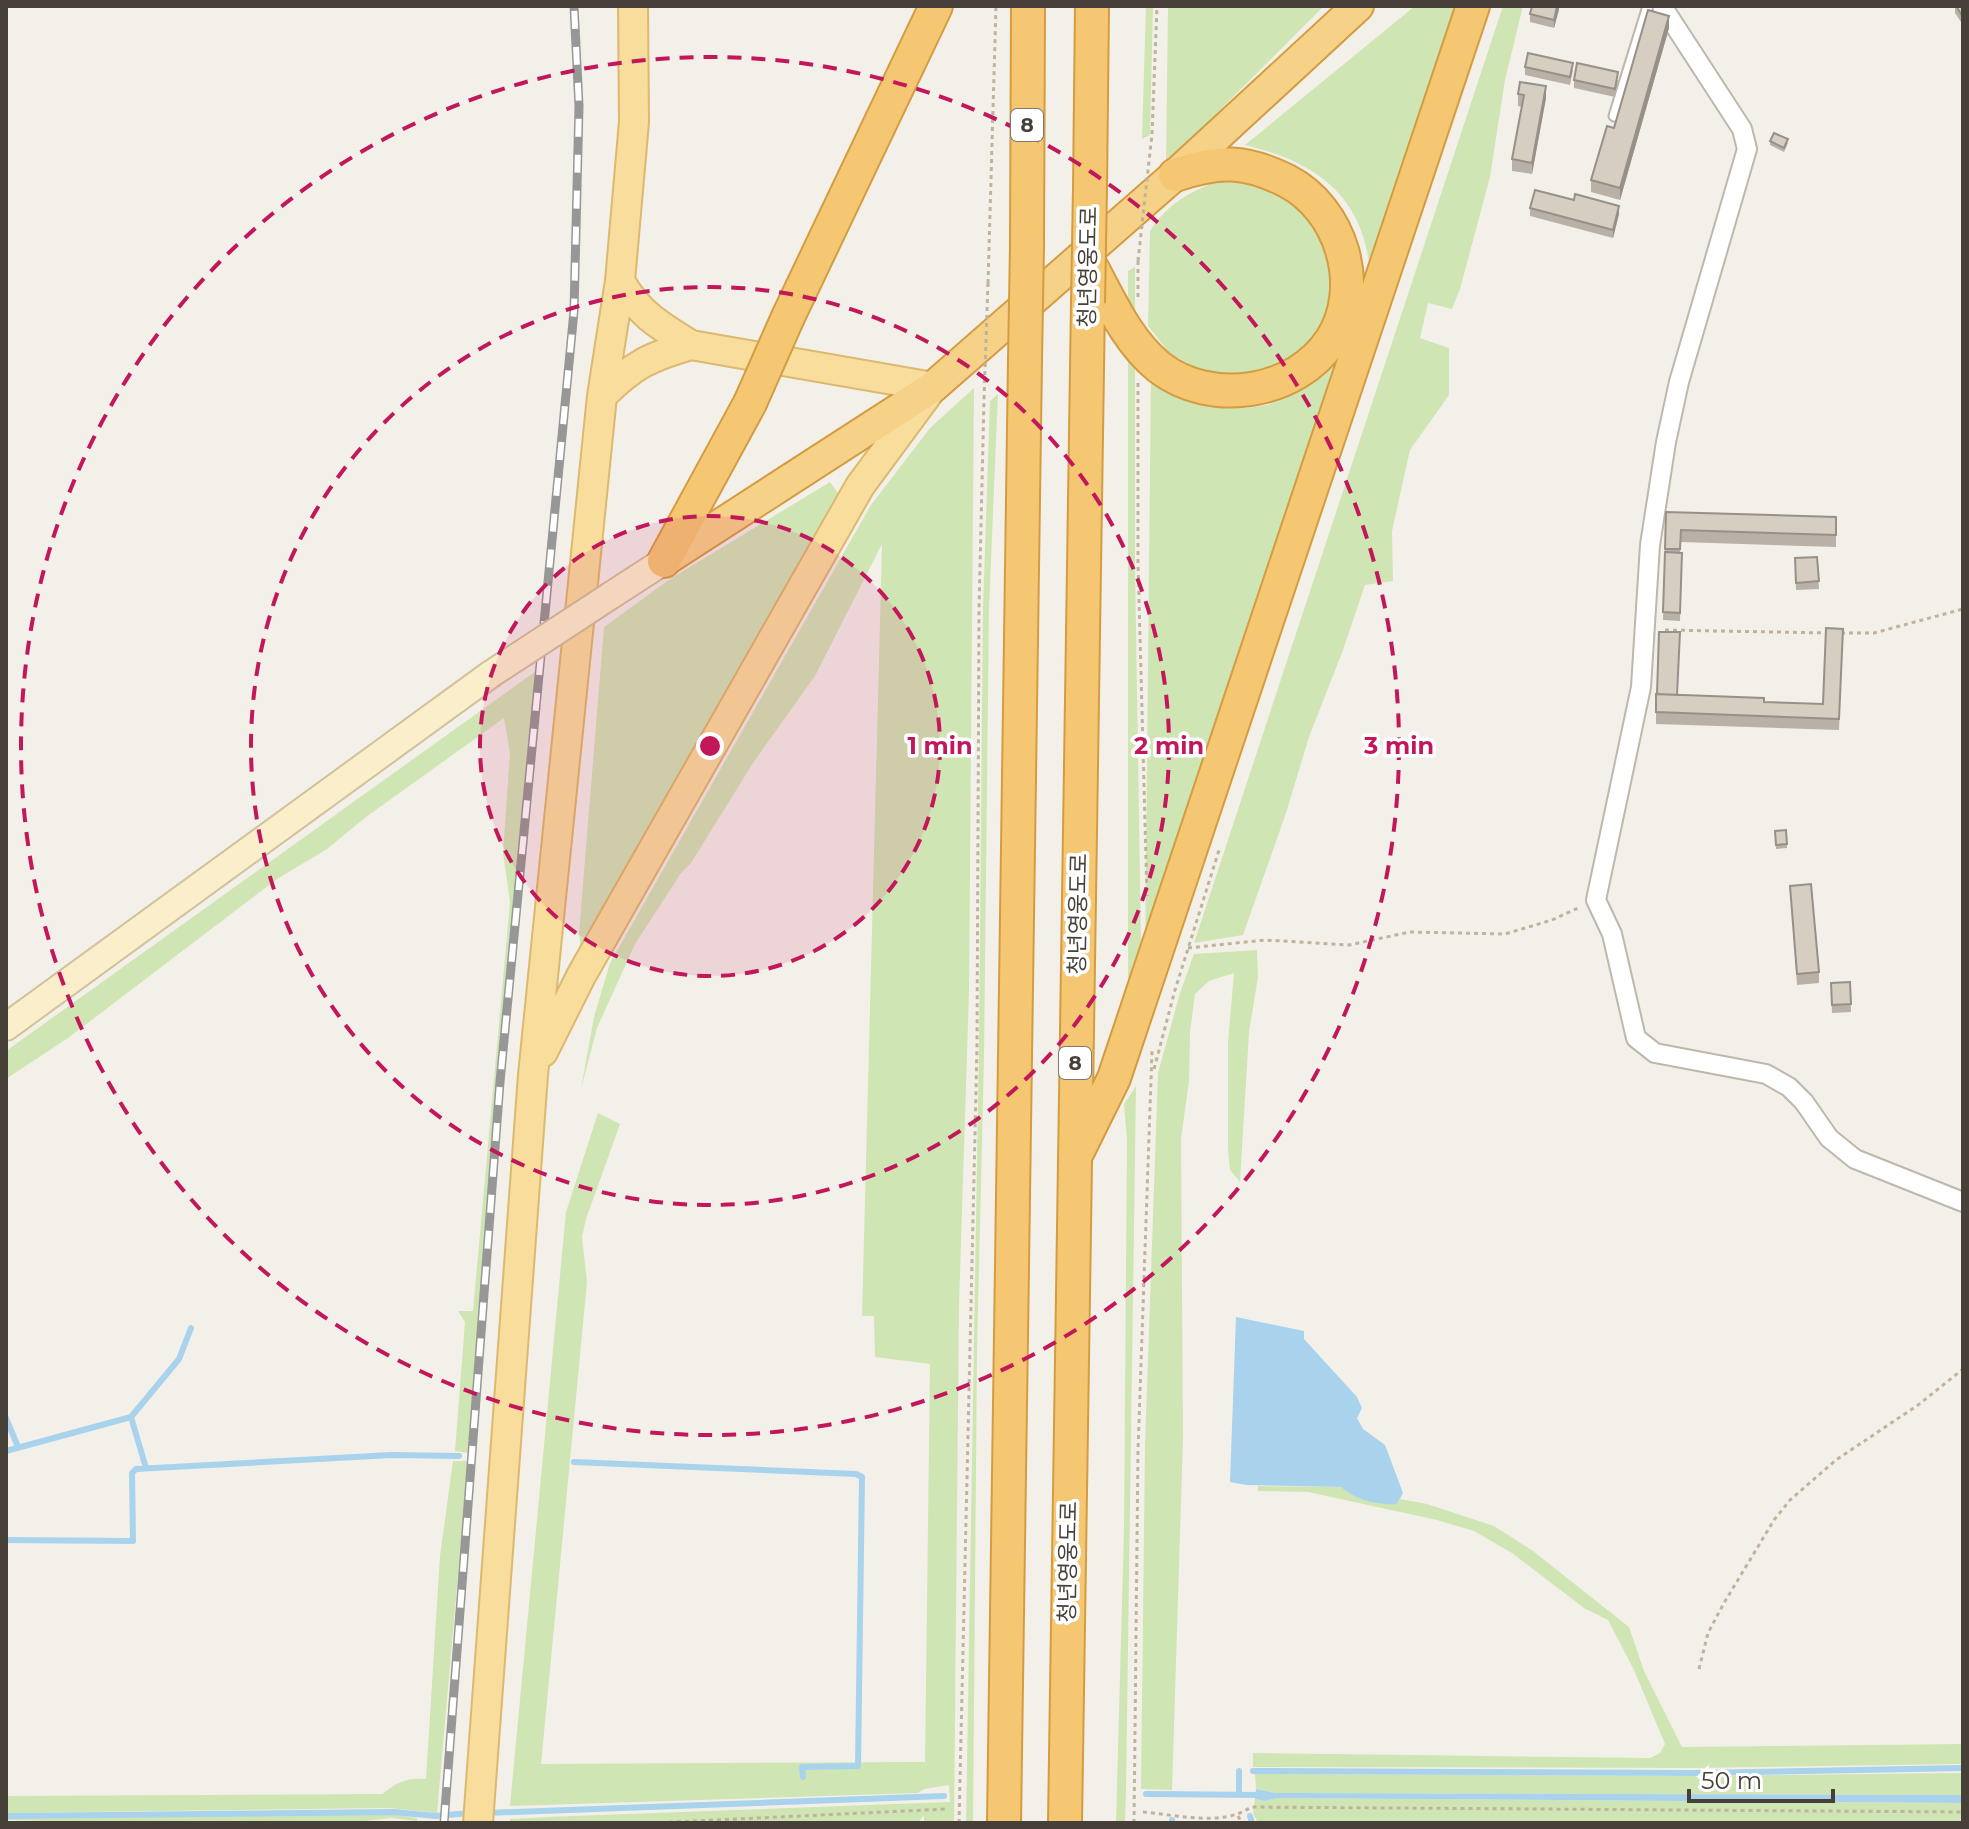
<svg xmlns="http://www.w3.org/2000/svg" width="1969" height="1829" viewBox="0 0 1969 1829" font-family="Montserrat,'Noto Sans KR',sans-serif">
<rect width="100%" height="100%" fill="#f3f0e9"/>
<!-- green -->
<path fill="#d0e5b4" d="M1146,6H1153L1150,135L1142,139Z
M1168,6H1324L1166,164Z
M1415,6H1465L1371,285C1368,201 1323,164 1245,145Z
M1503,6H1523L1505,80L1490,177L1460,289L1452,309L1428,303L1420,338L1449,348V395L1410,450L1392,531L1393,581L1365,585L1343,650L1309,737L1286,813L1243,935L1194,943Z
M1250,177L1313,208L1340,276L1313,354L1251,378L1206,373L1170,354L1148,326L1150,231C1171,197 1212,178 1250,177Z
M1135,267V565L1142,1005L1128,1017V271Z
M1339,360L1145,963L1151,370C1173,381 1195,394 1218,402C1264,420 1307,390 1339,360Z
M974,388L969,991L959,1306L954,1823H924V1815L918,1823H510V1819L547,1817L950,1802L949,1785L924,1789L918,1793L510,1806L566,1212L598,1113L620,1124L586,1219L582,1237L587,1282L541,1764L925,1762L930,1364L875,1357L874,1316H862L882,544L815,676L753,763L691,863L681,873L635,944L597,1028L581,1089L594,1017L610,963L871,505L930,428Z
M998,394L989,608L984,1059L977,1351L973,1823H966L979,1040L983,608L990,401Z
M830,482L838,493L835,513L581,952L579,933L604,627L670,579Z
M536,671L469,1453L455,1451L465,1322L458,1311H473L510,902L503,853L510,753L504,718L366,817L327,849L277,879L68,1038L6,1079V1051Z
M1257,950L1258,977L1249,1032L1240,1182L1230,1170L1228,1149V1042L1234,973L1209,981L1195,994L1190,1032L1189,1081L1181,1139L1183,1438L1172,1790L1141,1789L1145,1444L1158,1073L1180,993L1194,954Z
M1136,1086L1126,1790L1125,1823H1116L1124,1529L1127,1139L1124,1104Z
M453,1461H468L437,1813L389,1808L6,1813V1796L382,1794C398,1782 406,1778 426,1779L440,1556Z
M1258,1486L1341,1487L1397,1504L1400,1499L1427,1504L1494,1526L1533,1551L1629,1627L1644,1671L1682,1747L1963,1744V1764L1693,1768L1253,1767V1753L1650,1758L1660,1753L1665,1744L1634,1670L1608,1620L1584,1608L1512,1553L1474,1531L1437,1520L1308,1492L1258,1491Z
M1963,1773V1795L1275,1793L1256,1789L1255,1774L1698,1776Z
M1277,1798L1963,1803V1823H1258L1253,1813L1255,1799L1265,1801Z
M394,1814L417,1818V1821L391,1818L366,1821L127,1823L6,1820V1817H13Z"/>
<!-- water -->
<path fill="#a9d2ec" d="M1236,1317L1304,1331V1339L1357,1397L1362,1408L1357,1418L1363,1429L1385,1445L1403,1493L1397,1504C1379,1506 1354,1499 1341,1487L1246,1485L1230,1482Z
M1256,1789L1275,1793L1963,1795V1803L1277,1798L1265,1801L1255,1799Z"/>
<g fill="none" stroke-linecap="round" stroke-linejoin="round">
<!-- stream -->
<path stroke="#a9d2ec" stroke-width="6" d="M131,1417L179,1359L191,1328
M6,1418L18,1447
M6,1451L131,1417L146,1468
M574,1462L856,1474L862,1477L858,1766L802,1767L803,1777
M6,1540L133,1541L132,1473L136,1469L391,1455L459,1456
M1239,1771V1794
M1253,1771L1693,1773L1963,1768
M1146,1794L1263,1795
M485,1813L944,1796
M6,1816L394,1812L436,1816L470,1813
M1250,1816L1252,1823
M1172,1823V1820"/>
<!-- service casing -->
<g stroke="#beb7ac" stroke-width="13">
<path id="service" d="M1614,116L1648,6"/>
</g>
<!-- minor casing -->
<g stroke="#beb7ac" stroke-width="22">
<path id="minor" d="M1662,6L1742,129L1747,149L1679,382L1666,442L1650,545L1641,687L1596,900L1612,934L1636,1038L1655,1053L1766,1074L1789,1087L1804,1102L1829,1138L1855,1159L1963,1202"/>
</g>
<!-- secondary casing -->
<g stroke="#d0c29b" stroke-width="30">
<path id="secondary" d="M610,596L664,561
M6,1027L491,674"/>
</g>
<!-- primary casing -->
<g stroke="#dcb96e" stroke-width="32">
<path id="primary" d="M602,396C633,365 649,357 691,345
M543,1052L581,976L860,486L933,387L691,345C660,326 638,313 620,281
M478,1823L533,1075L602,396L620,281L634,122L633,6"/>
</g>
<!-- trunk casing -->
<g stroke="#d49c42" stroke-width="34">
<path id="trunk" d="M664,561L933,387L1175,175L1358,6"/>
</g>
<!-- motorway casing -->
<g stroke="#d49c42" stroke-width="36">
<path id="motorway" d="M1090,188L1092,6
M1027,245L1028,6
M1091,266C1110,301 1127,341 1159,367C1210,407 1296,395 1332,339C1365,286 1341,209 1287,181C1245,160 1219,160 1175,175
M788,317L936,6
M664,561L750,403
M1078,1151L1114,1078L1473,6
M1004,1823L1025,360
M1065,1823L1088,303"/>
</g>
<!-- path -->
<path stroke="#bfb39e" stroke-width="3" stroke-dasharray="4 4" stroke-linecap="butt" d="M1152,134L1157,6
M1138,261V300
M988,283L996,6
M1138,383V562L1147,896
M1665,630L1829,633
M1841,633H1874L1963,609
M1188,948L1265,940L1349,945L1410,932L1505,934L1552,920L1578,908
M1154,1069L1175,990L1220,847
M1699,1669L1708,1633L1724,1603L1774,1520L1790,1500L1836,1460L1918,1405L1963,1369
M1143,1812C1177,1815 1223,1827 1251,1807L1963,1812
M1238,1816L1242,1823
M653,1823L947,1809
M959,1823L977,1046L979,609L984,399
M1134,1823L1138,1450L1152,1051"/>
<!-- service -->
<use href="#service" stroke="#fff" stroke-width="9"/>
<!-- minor -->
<use href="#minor" stroke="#fff" stroke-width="18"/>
<!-- secondary -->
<use href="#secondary" stroke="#fbefcb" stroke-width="26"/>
<!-- primary -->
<use href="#primary" stroke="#f8dd9d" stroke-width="28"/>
<!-- trunk -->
<use href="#trunk" stroke="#f6d288" stroke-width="30"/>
<!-- motorway -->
<use href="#motorway" stroke="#f5c772" stroke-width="32"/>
<!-- rail casing -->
<g stroke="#979797" stroke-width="9">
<path id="rail" d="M444,1823L500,1082L574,311L579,106L574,6"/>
</g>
<!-- rail -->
<use href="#rail" stroke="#fff" stroke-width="6" stroke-dasharray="18" stroke-linecap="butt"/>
<!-- secondary-bridge casing -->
<g stroke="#d0c29b" stroke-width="30" stroke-linecap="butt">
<path id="secondary-bridge" d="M491,674L610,596"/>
</g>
<!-- motorway-bridge casing -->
<g stroke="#d49c42" stroke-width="36" stroke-linecap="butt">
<path id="motorway-bridge" d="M1088,303L1090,188
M1025,360L1027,245
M750,403L788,317"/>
</g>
<!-- path-bridge -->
<path stroke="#bfb39e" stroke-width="3" stroke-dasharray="4 4" stroke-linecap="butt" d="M1138,261L1152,134
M984,399L988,283"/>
<!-- secondary-bridge -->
<use href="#secondary-bridge" stroke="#fbefcb" stroke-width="26"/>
<!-- motorway-bridge -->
<use href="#motorway-bridge" stroke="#f5c772" stroke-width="32"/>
</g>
<!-- wall -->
<path fill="#b9b1a7" d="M1559,6L1554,28L1530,22V14Z
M1955,6H1963V25L1955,13Z
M1669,28L1620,200L1591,192V180L1614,128Z
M1525,67L1573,70L1570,85L1525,75Z
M1574,80H1618L1615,97L1574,88Z
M1518,94L1546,98L1532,174L1512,171V159L1522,107L1518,106Z
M1770,141L1788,143L1784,152L1770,145Z
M1530,208L1619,214L1613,238L1530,216Z
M1666,512L1836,517V547L1681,542L1680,553H1682L1680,621L1663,620Z
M1817,557L1819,589L1796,590L1795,558Z
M1843,629L1839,730L1656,724V694L1764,702L1823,704Z
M1786,830L1787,848L1776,849L1775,831Z
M1790,886L1819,972V983L1797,985Z
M1850,982L1851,1012L1832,1013L1831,983Z"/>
<!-- shaded-wall -->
<path fill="#969088" d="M1557,6H1559V10L1554,28V20Z
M1669,16V28L1620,200V188Z
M1546,86V98L1532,174V163Z
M1619,206V214L1613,238V230Z"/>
<!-- building -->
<path fill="#d7cec2" stroke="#969088" stroke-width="2" d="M1532,6H1557L1554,20L1530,14Z
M1956,6H1963V17Z
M1648,10L1669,16L1620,188L1591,180L1607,126L1614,128Z
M1528,53L1573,63L1570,77L1525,67Z
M1577,63L1618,72L1615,89L1574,80Z
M1520,82L1546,86L1532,163L1512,159L1524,95L1518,94Z
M1774,133L1788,139L1784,148L1770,141Z
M1535,190L1574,200L1575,194L1619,206L1613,230L1530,208Z
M1666,512L1836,517V535L1681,530L1680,549H1665Z
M1665,552L1682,553L1680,613L1663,612Z
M1817,557L1819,581L1796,583L1795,558Z
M1826,628L1843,629L1839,719L1656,712V694L1764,698V702L1823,704Z
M1659,632H1680L1677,695L1657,694Z
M1786,830L1787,844L1776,845L1775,831Z
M1811,884L1819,972L1797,974L1790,886Z
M1850,982L1851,1004L1832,1005L1831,983Z"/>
<!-- distance rings -->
<circle cx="710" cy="746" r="230" fill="#c2185b" fill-opacity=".12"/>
<g fill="none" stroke="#c2185b" stroke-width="4" stroke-dasharray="14 10">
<circle cx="710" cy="746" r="230"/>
<circle cx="710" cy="746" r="459"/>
<circle cx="710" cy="746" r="689"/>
</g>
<g text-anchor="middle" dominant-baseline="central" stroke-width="7" stroke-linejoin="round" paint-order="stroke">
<!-- shield labels -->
<g fill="#fff" stroke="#7e7974" stroke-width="2">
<rect x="1011" y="109" width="32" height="32" rx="6"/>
<rect x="1059" y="1047" width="32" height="32" rx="6"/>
</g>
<g font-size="20" font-weight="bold" fill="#464038">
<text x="1027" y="125">8</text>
<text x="1075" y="1063">8</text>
</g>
<!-- street labels -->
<g font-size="22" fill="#464038" stroke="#fff">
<text transform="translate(1088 267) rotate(-89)">청년영웅도로</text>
<text transform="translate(1078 914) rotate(-89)">청년영웅도로</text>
<text transform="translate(1068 1562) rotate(-89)">청년영웅도로</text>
</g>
</g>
<circle cx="710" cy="746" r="12" fill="#c2185b" stroke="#fff" stroke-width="4"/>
<g font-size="24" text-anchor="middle" font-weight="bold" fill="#c2185b" stroke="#fff" stroke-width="7" stroke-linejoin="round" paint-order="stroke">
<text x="940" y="754">1 min</text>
<text x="1169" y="754">2 min</text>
<text x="1399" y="754">3 min</text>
</g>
<!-- border -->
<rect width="1969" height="1829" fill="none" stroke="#464038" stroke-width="16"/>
<!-- scale -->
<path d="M1689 1789v12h144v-12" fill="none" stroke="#464038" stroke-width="4"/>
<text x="1701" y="1789" font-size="24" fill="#464038" stroke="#ffffff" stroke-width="6" paint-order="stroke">50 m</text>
</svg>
